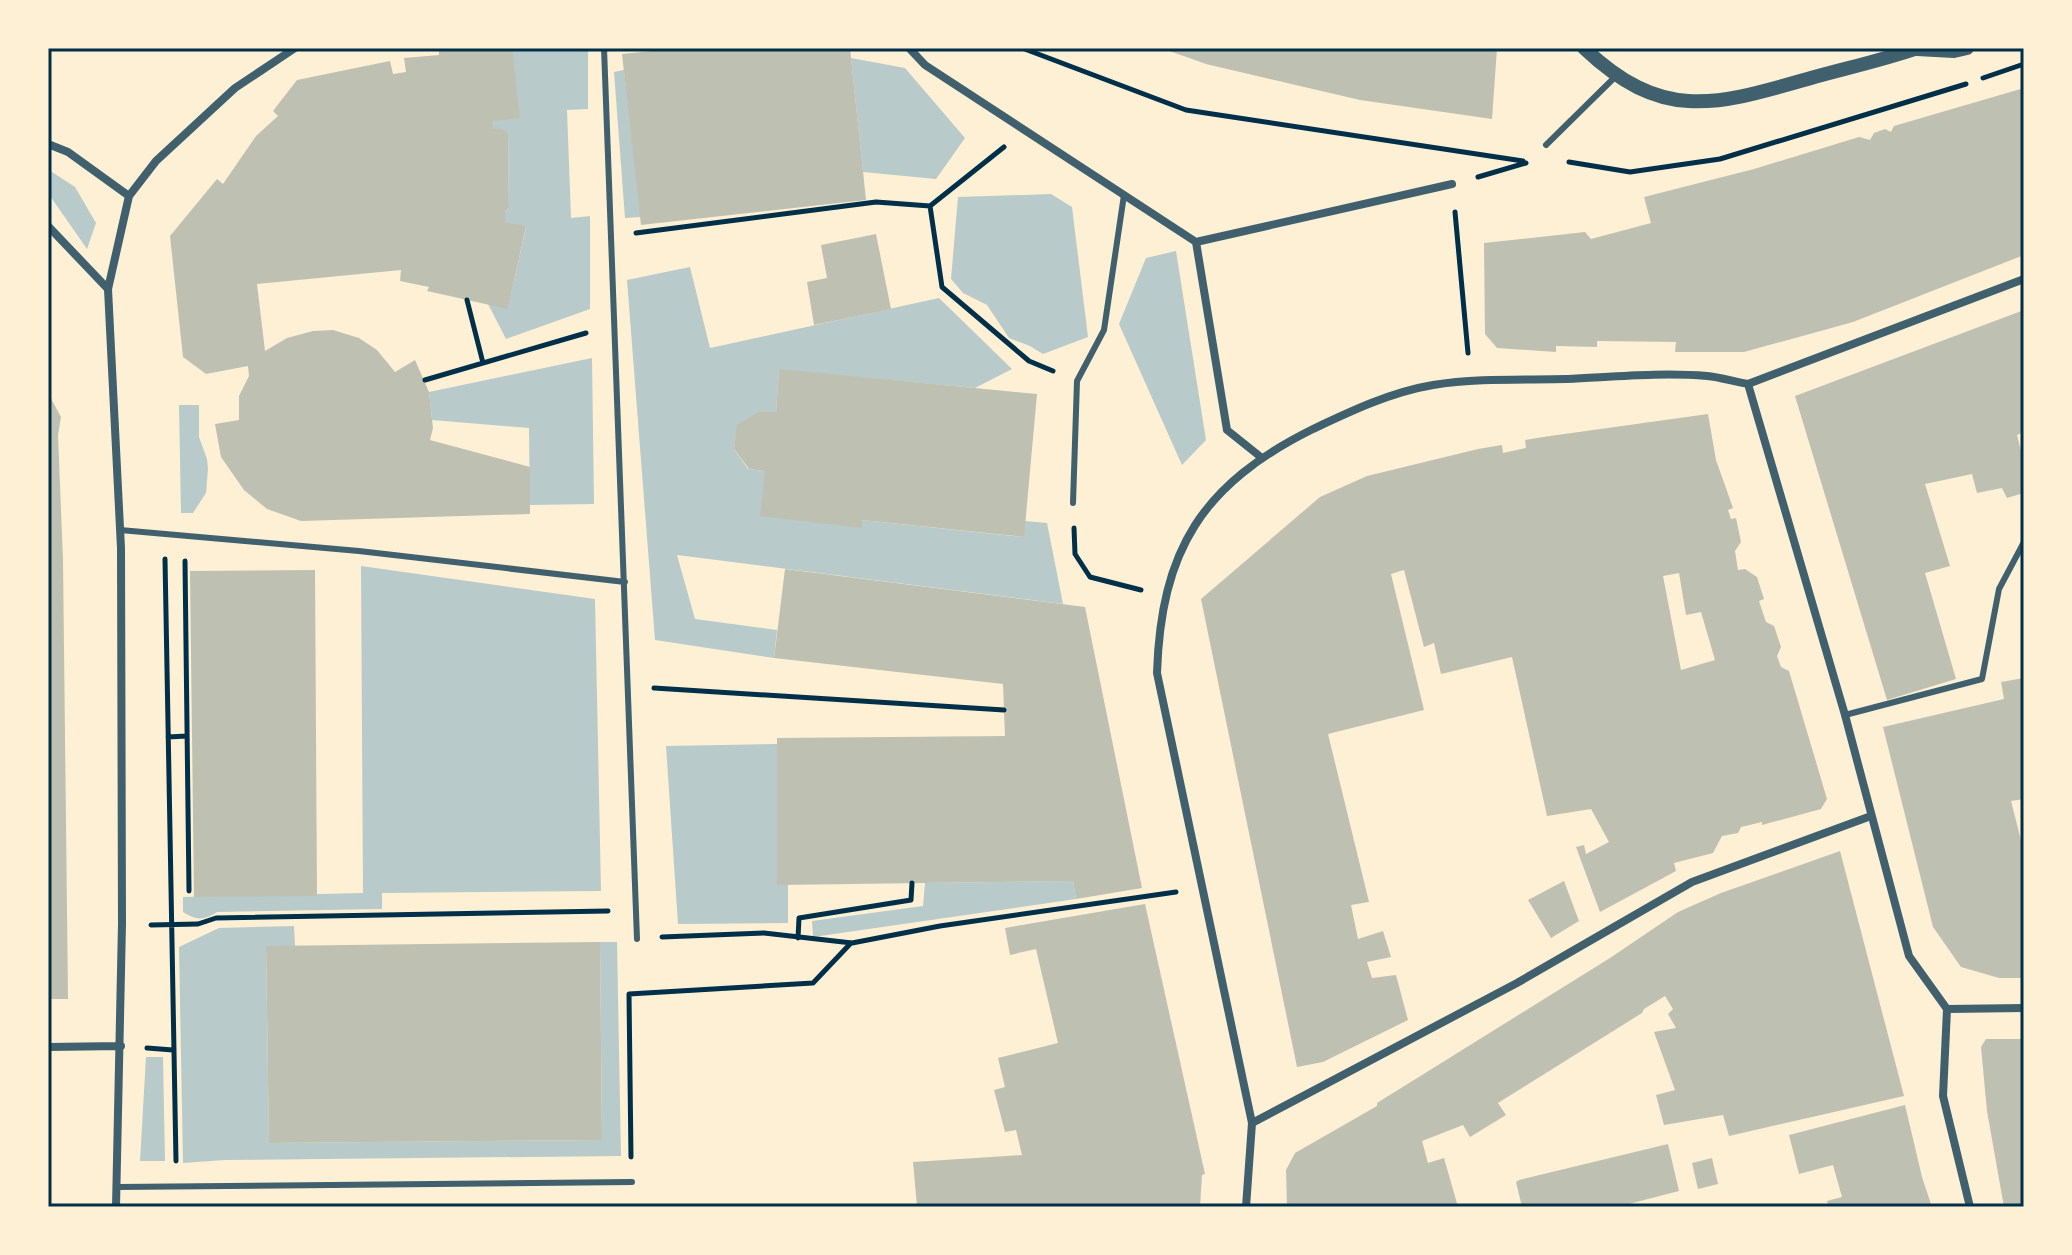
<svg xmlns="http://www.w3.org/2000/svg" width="2072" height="1255" viewBox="0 0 2072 1255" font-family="Ubuntu,sans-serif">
<rect width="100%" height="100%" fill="#fdf0d5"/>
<!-- green -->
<path fill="#b9caca" d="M512,48H588V109L567,110L571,218L590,216V309L506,339L488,304L508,308L526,227L505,222V212L509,208L508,132L503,129H494L493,121Z
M851,58L905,68L965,138L936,179L863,172Z
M624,70L641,217L625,218L614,72Z
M49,170L75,187L96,223L87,249L48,193Z
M1051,194L1072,207L1088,337L1043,354L1030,346L1009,338L987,305L963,293L951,279L958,197Z
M1176,251L1206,440L1182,465L1119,324L1146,258Z
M690,267L710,348L939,298L1012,369L975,388L779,370L776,412H757L738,425L734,449L748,469L765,471L862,527V520L1023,537L1025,521L1047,523L1063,604L677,555L695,619L777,630L774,658L655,640L627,280Z
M592,358L594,504L530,505L529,428L432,420L429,392Z
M179,405H199V437L207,459L208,469L206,493L193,513H181Z
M361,566L595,599L601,891L382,893V909L217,912C205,920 196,921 183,912V897L363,893Z
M777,744V884H788V923L678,924L666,746Z
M1073,881L1076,899L813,937L812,921L923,906L925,883Z
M294,926L295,946H266L269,1143L602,1140L600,942H617L621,1156L225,1160L183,1163L179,947L219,928Z
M146,1057H163L165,1161H140Z"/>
<!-- building -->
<path fill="#bec0b2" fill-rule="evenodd" d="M458,48H512L520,118L493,121L494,129H503L508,132L509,208L505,212V222L526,226L508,309L427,291L429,287L400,281L401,270L257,284L265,351L287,338L313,331L333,330L359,338L377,350L395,372L415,360L429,392L433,428L430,440L530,467V514L301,521L267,509L244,490L221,457L215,424L239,420V396L249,376L248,366L206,374L183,357L170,236L217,179L223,184L256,136L278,116L273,111L297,80L390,61L393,74L406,72L404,58L439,55V51Z
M682,48H850L866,200L641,225L622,54Z
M1161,48H1497L1492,119L1360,100L1206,64Z
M2024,88V255L1853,322L1744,352H1675L1676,342L1597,341V347L1556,346V352L1497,348L1485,334L1484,243L1585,232L1591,239L1651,223L1644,197L1754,169L1859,137L1870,140L1874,133L1885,129L1891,132L1894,126Z
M876,234L891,309L814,325L807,282L827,278L821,245Z
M2024,310V432L2017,435L2024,463V493L2007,498L2002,488L1977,493L1972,474L1925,484L1950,566L1925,573L1956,679L1887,700L1795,396Z
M779,369L1037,394L1024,537L862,520V528L760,516L765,471L749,469L734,449L737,425L757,412H776Z
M48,393L61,417L58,435L63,560L68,999H48Z
M1708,414L1716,460L1733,508L1728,510L1731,519L1736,518L1741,542L1735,551L1738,570L1745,569L1757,577L1764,599L1759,601L1766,622L1774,626L1781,647L1777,656L1781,667L1789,671L1827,799L1821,809L1762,825V822L1741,827L1738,833L1722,836L1713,853L1674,863L1676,871L1600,912L1576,847L1584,845L1586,854L1609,842L1591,809L1547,816L1512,657L1441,674L1434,643L1424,647L1404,570L1391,574L1424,710L1328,734L1369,902L1351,905L1358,939L1383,931L1391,957L1367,962L1372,978L1396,975L1408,1020L1323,1062L1297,1067L1201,599L1320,497L1367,476L1478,449L1502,445L1503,453L1526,448L1525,440L1543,437ZM1679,573L1686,615L1701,612L1715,660L1681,670L1663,576Z
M785,569L1085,607L1142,888L1076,899L1073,881L777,885V738L1005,736L1003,684L774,658Z
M315,570L317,896L194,897L190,571Z
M2024,678V799L2011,801L2024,852V978H1999L1961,967L1933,927L1883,727L2004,699L2001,682Z
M1840,851L1904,1096L1729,1136L1723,1115L1664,1125L1656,1095L1675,1090L1654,1032L1676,1028L1668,1014L1673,1009L1665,996L1644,1009L1642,1013L1498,1103L1506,1115L1470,1137L1463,1125L1422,1141L1428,1163L1444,1158L1458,1207H1287L1286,1170L1295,1153L1377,1106V1103L1610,958L1678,912L1721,893Z
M1564,881L1579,921L1551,938L1528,900Z
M1145,904L1205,1174L1202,1175L1200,1207H949V1204L917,1206L913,1162L1022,1155L1016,1130L1005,1132L994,1090L1005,1087L998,1058L1058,1043L1036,949L1010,955L1005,928Z
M600,942L602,1140L269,1143L266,946Z
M1986,1039H2024V1207H2004L1987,1111L1981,1047Z
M1905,1105L1922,1177L1932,1207H1829L1827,1201L1842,1197L1833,1165L1799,1174L1789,1135Z
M1668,1144L1679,1191L1617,1207H1522L1516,1182L1519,1180Z
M1712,1158L1718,1184L1698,1189L1692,1163Z"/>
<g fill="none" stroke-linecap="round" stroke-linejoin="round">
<!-- path -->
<path stroke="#003049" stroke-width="5" d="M1022,48L1186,110L1523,161
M1983,78L2024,64
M1569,162L1630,172L1720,159L1966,84
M1478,177L1526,163
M930,206L942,287L1029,361L1053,371
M1455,212L1468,353
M636,233L876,202L930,206L1004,147
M467,300L483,363
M425,380L586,333
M1074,528L1075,554L1090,577L1141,590
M165,559L176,1161
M185,561L189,891
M654,688L1004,710
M168,737L187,736
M151,925L198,924L216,918L608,911
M662,937L764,933L852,943L940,926L1176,892
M798,938L799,918L911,900L912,883
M147,1048L173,1050
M631,1157L629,994L813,983L851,943"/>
<!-- service -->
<path stroke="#3f606c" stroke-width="6" d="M604,48L637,939
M1546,145L1616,76
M1073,503L1077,381L1104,330L1124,195
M120,530L359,551L625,582
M1845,715L1982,679L1999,589L2024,542
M116,1187L632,1182"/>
<!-- minor -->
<path stroke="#3f606c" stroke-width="8" d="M909,48L925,65L1196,242L1452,184
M48,144L68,152L129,196
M48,226L108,289
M1196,242L1227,430L1262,458
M1748,384L1845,715L1909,956L1947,1009
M1748,384L2024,279
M1947,1009L1943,1096L1970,1207
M1947,1009L2024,1008
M48,1047L121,1046
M1252,1123L1517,983L1692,882L1871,816
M116,1207L122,924L121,548L108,289L129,196L156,161L235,88L295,48
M1246,1207L1252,1123L1157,673C1161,550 1202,484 1313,429C1351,411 1391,392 1433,385C1476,378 1523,380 1567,379C1612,377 1661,372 1707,376C1720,377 1735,382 1748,384"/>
<!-- tertiary -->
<path stroke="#3f606c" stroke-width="14" d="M1584,48C1663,123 1716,105 1811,78C1847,68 1883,60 1918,48
M1917,49L1954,51L1967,48"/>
</g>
<!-- border -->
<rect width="2072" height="1255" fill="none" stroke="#fdf0d5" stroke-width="100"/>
<rect x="50" y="50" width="1972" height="1155" fill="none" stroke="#003049" stroke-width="3"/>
</svg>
